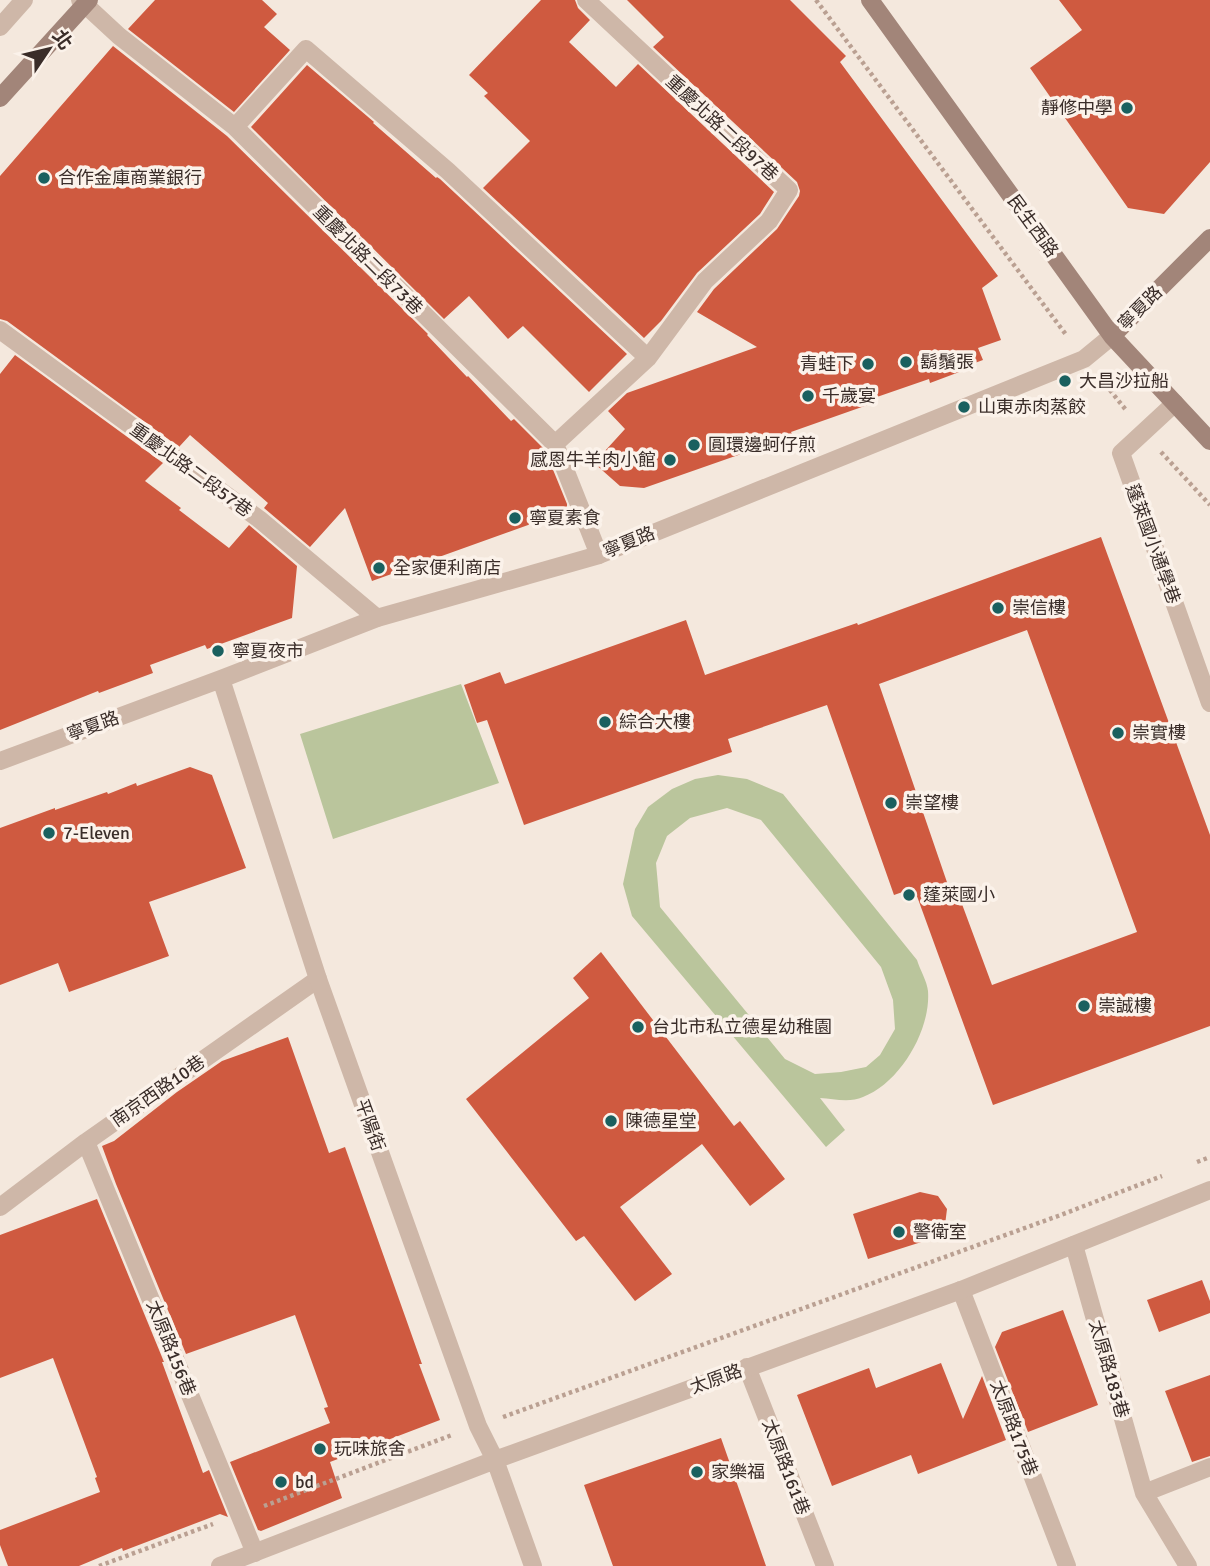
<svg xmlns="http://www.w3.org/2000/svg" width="1210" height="1566" viewBox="0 0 1210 1566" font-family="Signika,'Noto Sans TC',sans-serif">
<rect width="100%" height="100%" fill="#f4e8dd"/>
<!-- green -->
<path fill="#bac59c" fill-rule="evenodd" d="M461,684L499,783L333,839L300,734Z
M718,775L747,779L783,794L917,960C920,970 927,981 928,991C931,1030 900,1083 863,1097C850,1103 834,1099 820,1098L845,1130L826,1147L632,916L623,884L635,829L648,807L672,789L695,779ZM727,808L761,820L881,967L893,1000L895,1029L880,1055L866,1067L841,1072L815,1074L785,1059L660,907L656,863L667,836L690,818Z"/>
<!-- building -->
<path fill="#cf5a40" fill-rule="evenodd" d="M155,0H262L277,14L264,27L290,50L234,112L128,29Z
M541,0H575L578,8L590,20L569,42L616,87L638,64L774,192L760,214L697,273L661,321L644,338L483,188L530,141L484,96L488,93L469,75Z
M627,0H790L846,56L840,62L998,276L982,288L1001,340L978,348L983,360L961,368L962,371L930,383L929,379L874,398L876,402L791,432L793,436L644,488L620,486L594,463L625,429L608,411L627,393L757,347L697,312L714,289L777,229L799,196L800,191L797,182L653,47L664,37Z
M1059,0H1210V162L1164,214L1128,208L1030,68L1082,30Z
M113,46L227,136L428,334L427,335L467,377L468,376L511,421L514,419L545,450L567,504V511L372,581L345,508L310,547L264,508L268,503L190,435L179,447L7,321L0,319V176Z
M307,65L374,122L373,123L436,178L437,177L440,179L627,354L589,392L523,326L508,339L469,296L444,319L251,127Z
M15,355L163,463L145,481L181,508L179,510L229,548L249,525L297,566L292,618L207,649L205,645L150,665L153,673L99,693L98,691L0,730V374Z
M1101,537L1210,835V1026L993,1105L914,888L894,895L827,705L728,739L732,752L524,825L487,720L477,723L464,685L500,672L505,684L686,620L705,675L857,623L858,625ZM1027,630L1137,932L992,985L956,888L950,891L879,684Z
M190,767L212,775L246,868L149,902L169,956L69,992L58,963L0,985V828L55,808V810L107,792L108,794L136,783L137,786Z
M601,952L734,1126L740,1121L785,1179L750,1206L702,1144L620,1207L672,1274L635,1301L584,1236L576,1241L466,1099L589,998L573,978Z
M288,1037L329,1153L345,1147L422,1364H419L440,1420L330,1462L342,1498L261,1531L258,1530L230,1462L330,1423L324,1408L328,1407L295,1315L186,1354L116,1184L102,1146L114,1141L177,1092L222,1061Z
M920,1192L938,1196L947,1209L945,1225L934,1238L868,1259L853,1214Z
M97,1199L164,1362H162L203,1473L209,1470L228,1517L220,1514L123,1551L122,1548L79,1566H8L0,1545V1530L100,1492L95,1478L97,1477L53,1358L0,1378V1235Z
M1202,1280L1210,1301V1313L1159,1332L1147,1300Z
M1063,1310L1098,1405L1028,1432L995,1347L1002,1332Z
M941,1363L963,1419L982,1376L1006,1440L918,1474L911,1455L832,1486L797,1395L869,1368L876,1388Z
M1210,1375V1456L1192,1462L1165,1391Z
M721,1438L766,1566H613L584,1485Z"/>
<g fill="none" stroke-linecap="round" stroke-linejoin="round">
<!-- path -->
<path stroke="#baa092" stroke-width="4.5" stroke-dasharray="3.5 3.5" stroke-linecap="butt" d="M816,0L1067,336
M1101,379L1126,410
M1161,452L1210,505
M1197,1162L1210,1157
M503,1417L1058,1216L1162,1176
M264,1506L452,1435
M99,1566L213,1524"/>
<!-- lane -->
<path stroke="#ceb7a8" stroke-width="18" d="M80,0L119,36L235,127L555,444L599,555
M0,27L24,0
M235,127L306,49L448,171L648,358
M0,330L259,519L377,618
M1175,403L1121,453L1210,703
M555,444L648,358L705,281L769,221L789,190L586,0
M86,1142L255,1553
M0,1207L86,1142L318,979
M1074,1245L1144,1493L1188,1566
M961,1290L1067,1566
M747,1367L825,1566
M1144,1493L1210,1467"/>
<!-- street -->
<path stroke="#ceb7a8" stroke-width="18" d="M221,679L318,979L478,1426L495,1460L533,1566
M0,761L221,679L377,618L599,555L1084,359L1112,336
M220,1566L495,1460L961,1290L1210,1190"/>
<!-- secondary -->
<path stroke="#a28579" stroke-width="18" d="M870,0L1112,336L1210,441
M0,98L89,0
M1112,336L1210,238"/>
</g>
<!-- markers -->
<g fill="#1a605f" stroke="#fbf2ea" stroke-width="2.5">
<circle cx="1127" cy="108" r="7"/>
<circle cx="44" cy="178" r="7"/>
<circle cx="906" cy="362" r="7"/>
<circle cx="868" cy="364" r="7"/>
<circle cx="1065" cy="381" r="7"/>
<circle cx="808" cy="396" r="7"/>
<circle cx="964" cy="407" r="7"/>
<circle cx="694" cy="445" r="7"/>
<circle cx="670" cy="460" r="7"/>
<circle cx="515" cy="518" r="7"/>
<circle cx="379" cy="568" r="7"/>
<circle cx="998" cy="608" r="7"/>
<circle cx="218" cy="651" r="7"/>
<circle cx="605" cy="722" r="7"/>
<circle cx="1118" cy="733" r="7"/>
<circle cx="891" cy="803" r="7"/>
<circle cx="49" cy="833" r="7"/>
<circle cx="909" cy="895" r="7"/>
<circle cx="1084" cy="1006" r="7"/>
<circle cx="638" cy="1027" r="7"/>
<circle cx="611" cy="1121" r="7"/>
<circle cx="899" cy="1232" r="7"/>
<circle cx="320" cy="1449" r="7"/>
<circle cx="697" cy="1472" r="7"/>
<circle cx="281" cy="1482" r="7"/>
</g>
<g text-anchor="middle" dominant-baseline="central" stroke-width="7" stroke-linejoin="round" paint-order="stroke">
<!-- poi labels -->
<g font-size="18" fill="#3a2d29" stroke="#fbf2ea" text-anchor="start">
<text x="1113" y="108" text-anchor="end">靜修中學</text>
<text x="58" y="178">合作金庫商業銀行</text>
<text x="920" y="362">鬍鬚張</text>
<text x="854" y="364" text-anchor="end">青蛙下</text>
<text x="1079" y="381">大昌沙拉船</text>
<text x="822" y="396">千歲宴</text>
<text x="978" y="407">山東赤肉蒸餃</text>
<text x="708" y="445">圓環邊蚵仔煎</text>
<text x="656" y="460" text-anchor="end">感恩牛羊肉小館</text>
<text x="529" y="518">寧夏素食</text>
<text x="393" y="568">全家便利商店</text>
<text x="1012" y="608">崇信樓</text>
<text x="232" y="651">寧夏夜市</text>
<text x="619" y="722">綜合大樓</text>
<text x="1132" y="733">崇實樓</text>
<text x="905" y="803">崇望樓</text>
<text x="63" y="833">7-Eleven</text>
<text x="923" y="895">蓬萊國小</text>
<text x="1098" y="1006">崇誠樓</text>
<text x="652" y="1027">台北市私立德星幼稚園</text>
<text x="625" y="1121">陳德星堂</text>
<text x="913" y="1232">警衛室</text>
<text x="334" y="1449">玩味旅舍</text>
<text x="711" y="1472">家樂福</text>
<text x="295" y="1482">bd</text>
</g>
<!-- street labels -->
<g font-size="18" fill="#3a2d29" stroke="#fbf2ea">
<text transform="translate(722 128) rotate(43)">重慶北路二段97巷</text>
<text transform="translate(1033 226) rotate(54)">民生西路</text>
<text transform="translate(368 260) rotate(45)">重慶北路二段73巷</text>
<text transform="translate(1140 308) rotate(-45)">寧夏路</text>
<text transform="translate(191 470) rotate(36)">重慶北路二段57巷</text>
<text transform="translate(629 542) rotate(-22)">寧夏路</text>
<text transform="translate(1153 544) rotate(70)">蓬萊國小通學巷</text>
<text transform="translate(93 726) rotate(-20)">寧夏路</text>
<text transform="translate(158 1091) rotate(-35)">南京西路10巷</text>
<text transform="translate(370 1125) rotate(70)">平陽街</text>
<text transform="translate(171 1348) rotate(68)">太原路156巷</text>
<text transform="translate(1109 1369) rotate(74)">太原路183巷</text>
<text transform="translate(716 1379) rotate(-20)">太原路</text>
<text transform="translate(1014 1428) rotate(69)">太原路175巷</text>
<text transform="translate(786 1467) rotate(69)">太原路161巷</text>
</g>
</g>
<!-- north arrow -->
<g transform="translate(49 49) rotate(55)" stroke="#fbf2ea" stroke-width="5" paint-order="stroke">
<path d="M0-5L12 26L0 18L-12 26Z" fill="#3a2d29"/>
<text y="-10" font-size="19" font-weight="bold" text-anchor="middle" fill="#3a2d29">北</text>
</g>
</svg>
